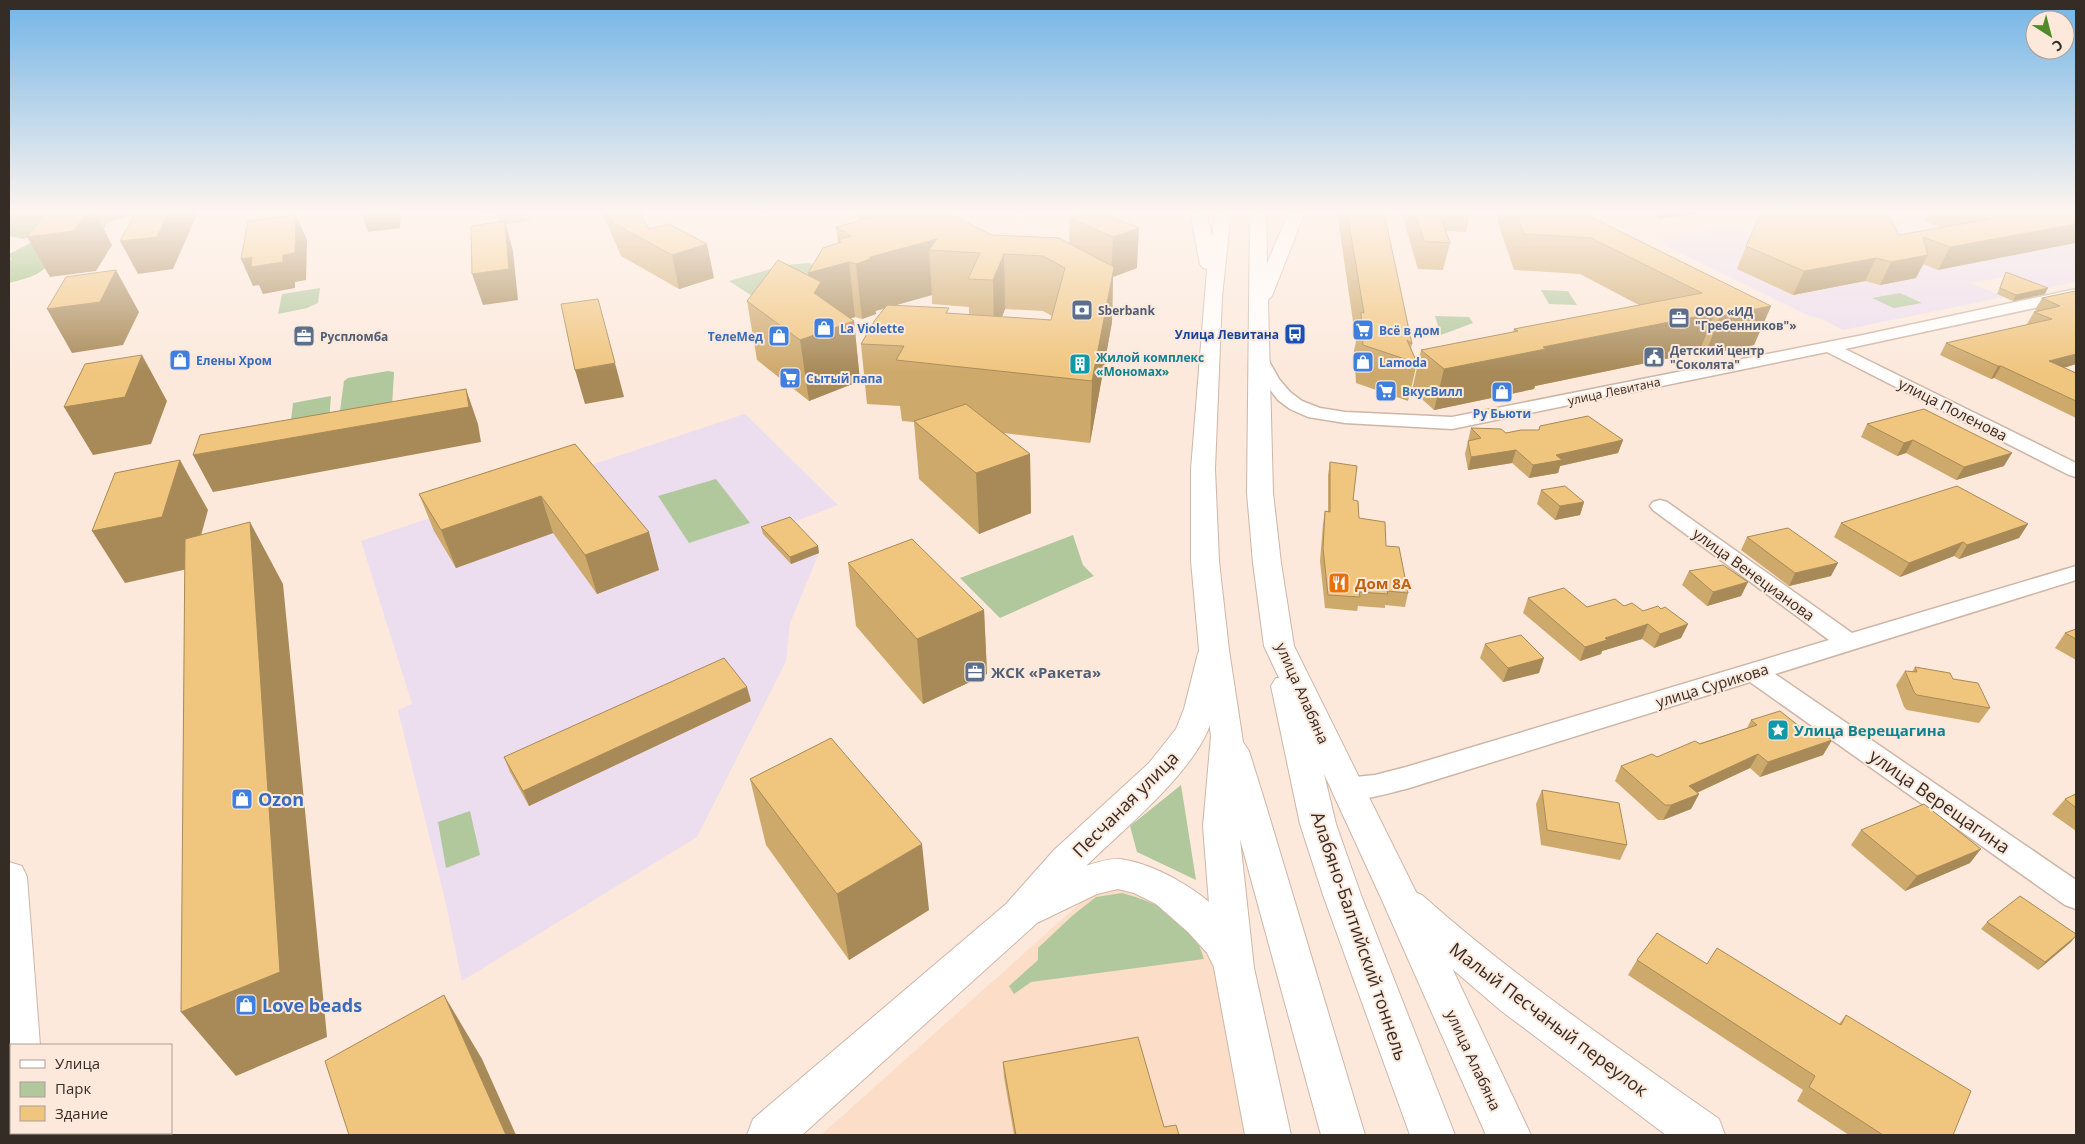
<svg xmlns="http://www.w3.org/2000/svg" width="2085" height="1144" viewBox="0 0 2085 1144" font-family="'Open Sans',sans-serif">
<rect width="100%" height="100%" fill="#fce9dc"/>
<!-- built -->
<path fill="#fcddc8" d="M1127,888L1147,893L1202,937L1211,961L1253,1135H821L1087,897L1104,889Z"/>
<!-- education -->
<path fill="#ecddef" d="M1814,212L1869,224L1936,213L2076,243V282L2036,290L2003,277L1972,283L2004,297L1843,330L1822,319L1807,315L1656,241Z
M745,414L838,505L791,523L819,553L790,623L786,661L697,837L462,981L445,900L398,710L412,704L361,541Z"/>
<!-- green -->
<path fill="#b0c89c" d="M468,212H527L530,219L525,222L500,225L496,212L469,216Z
M809,263L826,274L760,301L729,281L785,265Z
M320,288L318,303L307,308L278,314L282,294Z
M1541,290L1568,291L1577,305L1549,304Z
M1900,293L1922,303L1894,308L1872,298Z
M1435,316L1469,317L1473,323L1441,335Z
M388,371L394,372L392,407L339,418L344,381L348,378Z
M331,396L329,422L290,429L293,403Z
M716,479L750,523L689,543L658,496Z
M1073,535L1083,565L1094,576L1000,618L960,578Z
M1181,785L1196,880L1137,852L1130,826Z
M470,811L480,855L446,868L438,822Z
M1122,893C1159,903 1193,919 1204,959L1031,982L1014,994L1009,986L1038,960V948L1072,916L1096,897Z"/>
<!-- forest -->
<path fill="#95ba75" d="M9,212H81L50,224L24,239L9,236Z
M101,212H131L126,217L107,222C101,244 79,239 63,248C56,252 50,262 45,268C36,277 20,280 9,283V260L12,259L9,258V254L50,233Z"/>
<g fill="none" stroke-linecap="round" stroke-linejoin="round">
<!-- minor casing -->
<g stroke="#ceb6a7" stroke-width="3">
<path id="minor" d="M2076,289V299L1845,349L2076,463V477L2069,475L1827,352L1452,429L1345,423L1308,417L1290,409L1278,400L1262,379L1251,360L1254,356L1260,355L1266,356L1279,379L1290,392L1302,401L1320,408L1345,412L1452,417L1863,335Z
M1660,500L1667,502L1852,633L2076,566V580L1775,674L2076,880V909L2065,905L1750,682L1406,789C1384,794 1358,804 1336,797L1332,789L1336,781L1346,778L1375,775L1406,767L1829,640L1653,510L1650,506L1653,502Z"/>
</g>
<!-- tertiary casing -->
<g stroke="#ceb6a7" stroke-width="2">
<path id="tertiary" d="M1213,643L1224,646L1228,653C1222,679 1218,706 1208,730C1188,777 1123,830 1086,866C1095,863 1110,858 1120,859C1158,864 1214,897 1235,930C1241,940 1246,951 1251,961L1245,973L1231,979L1217,973L1207,953L1188,932L1156,904L1134,893L1118,889L1097,894L1037,923L802,1135H747L753,1119L1006,904L1054,850L1149,763L1176,729L1184,709L1198,653L1202,646Z
M9,862L22,866L27,877L40,1045H11V1062L9,1061Z
M1409,890L1422,895C1515,978 1617,1047 1719,1119L1725,1135H1666L1500,1010L1429,949L1396,917L1390,906L1396,895Z
M11,1115V1133H45V1135H9V1116Z"/>
</g>
<!-- secondary casing -->
<g stroke="#ceb6a7" stroke-width="2">
<path id="secondary" d="M1190,212H1206L1212,236L1215,212H1231L1222,297L1215,469L1219,561L1229,650L1243,742L1249,751L1264,799L1365,1135H1321L1240,839L1254,968L1291,1135H1245L1214,968L1203,826L1211,736L1199,650L1191,561V469L1207,269L1203,268L1200,264Z
M1250,212H1266L1267,263L1289,212H1305L1272,296L1268,300L1273,493L1281,563L1294,646L1419,898L1531,1135H1486L1381,898L1324,774L1336,824L1361,895L1455,1135H1410L1323,895L1300,824L1271,686L1276,678H1279L1264,646L1253,563L1247,493Z"/>
</g>
<!-- minor -->
<use href="#minor" fill="#fff" fill-rule="evenodd"/>
<!-- tertiary -->
<use href="#tertiary" fill="#fff" fill-rule="evenodd"/>
<!-- secondary -->
<use href="#secondary" fill="#fff" fill-rule="evenodd"/>
</g>
<!-- wall -->
<path fill="#cea96c" fill-rule="evenodd" d="M602,212H640L649,229L714,278L679,289L621,256Z
M856,212H945L992,235L1069,244L1070,218L1100,212L1137,268L1113,277L1112,322L1090,443L1004,433L1030,454L1031,513L979,534L919,479L914,422L902,421L900,406L867,404L861,344L884,309L875,311L876,314L862,319L855,317L851,318L854,321L860,381L809,401L757,360L747,301L808,275V273L838,243L836,227L860,221L856,215ZM932,295V304L969,307V315L949,314L896,305ZM1005,309L1043,311L1052,316L1051,320L1002,317Z
M1337,212H1384L1412,344L1411,348L1417,363L1408,401L1356,383L1354,350L1356,342Z
M1403,212H1470L1466,232L1446,231L1450,243L1443,270L1418,269L1402,215Z
M1500,212H1581L1771,306L1754,345L1705,355L1699,352L1535,386L1534,389L1434,410L1412,390L1421,350L1513,332L1514,329L1639,305L1580,274L1514,270L1497,220Z
M1929,212H2076L1938,270L1923,264L1916,278L1880,285L1865,281L1793,295L1737,269L1746,246L1783,216L1899,235L1942,228L1925,221Z
M2006,272L2045,294L2013,301L1997,294Z
M2076,292V364L2064,368L2076,373V418L1994,378L1991,379L1940,355L1946,343L2029,324H2027L2034,312L2038,311L2035,310L2042,298Z
M1867,424L2004,466L1956,480L1906,453L1897,456L1861,437Z
M1540,426L1623,440L1618,453L1560,466L1558,473L1529,478L1512,463L1468,470L1465,454L1471,428L1506,433L1539,430Z
M575,444L659,570L597,594L553,533L456,568L434,531L419,494Z
M1330,462L1353,500L1359,518L1386,546L1408,593L1405,607L1385,605V608L1358,606L1357,611L1325,608L1320,561L1323,524L1325,511L1328,512V475Z
M1541,490L1584,502L1580,515L1555,520L1537,504Z
M1841,523L2028,524L2019,538L1959,559L1954,556L1900,577L1834,537Z
M761,527L818,546L819,553L791,564L763,534Z
M1747,537L1831,576L1789,586L1741,550Z
M848,563L984,610L987,674L923,704L856,626Z
M1689,571L1748,582L1741,596L1707,606L1682,585Z
M1528,598L1587,607L1624,606L1643,611L1661,609L1688,624L1681,638L1654,648L1642,639L1602,651L1601,654L1580,661L1523,613Z
M2076,629V660L2055,648L2065,633Z
M1485,644L1539,673L1503,682L1480,658Z
M1915,667L1953,679L1990,708L1979,723L1907,710L1904,707L1896,685L1905,671L1912,672Z
M751,701L529,806L510,772L504,757Z
M1751,720L1804,730L1832,740L1823,755L1760,777L1750,768L1697,793L1699,794L1691,809L1663,820H1658L1615,781L1621,766L1657,757L1747,728Z
M750,779L929,910L849,960L766,845Z
M1542,790L1627,845L1620,860L1541,845L1536,804Z
M2076,794V831L2052,814L2065,799Z
M1861,830L1970,863L1905,891L1851,845Z
M1987,922L2071,942L2038,970L1981,929Z
M1637,960L1707,964L1839,1024L1846,1015L1953,1135H1849L1797,1101L1803,1090L1628,975Z
M1003,1062L1164,1127L1179,1135H1014L1004,1077Z"/>
<!-- shaded-wall -->
<path fill="#a88a58" d="M87,212H95L112,245L96,271L50,277L27,237Z
M169,212H198L173,269L138,274L120,241Z
M361,212H401L400,228L368,232Z
M1659,212H1696V214L1657,219Z
M296,215L307,240L306,280L295,282V288L263,294L259,285L253,286L241,259L283,255Z
M505,221L513,251L518,300L483,305L472,274Z
M2076,224V243L1938,270L1950,247Z
M1139,228L1137,268L1113,277L1112,322L1090,443L1092,381L1111,277L1113,237Z
M937,239L929,250L932,295L875,311L870,257Z
M707,244L714,278L679,289L672,255Z
M1004,254L1005,309L994,337L993,280Z
M1928,255L1916,278L1880,285L1891,262Z
M1876,258L1865,281L1793,295L1804,271Z
M870,259L876,314L862,319L856,264Z
M849,262L855,317L827,325L854,321L860,381L809,401L800,340L815,329L808,273Z
M116,270L139,312L123,345L72,353L47,309Z
M2048,288L2045,294L2013,301L2016,295Z
M1771,306L1754,345L1705,355L1720,316Z
M1715,313L1699,352L1535,386L1534,389L1434,410L1444,369L1543,347Z
M2076,354V364L2042,374L2049,361Z
M142,355L167,401L151,444L93,455L64,407Z
M615,363L624,397L585,404L575,370Z
M1998,366H2001L1994,378L1991,379Z
M466,389L478,424L481,442L213,492L193,455Z
M1623,440L1618,453L1560,466L1558,473L1529,478L1533,465L1556,455Z
M1913,440L1906,453L1897,456L1904,443Z
M1516,450L1512,463L1468,470L1471,457Z
M2012,453L2004,466L1956,480L1964,467Z
M1030,454L1031,513L979,534L976,473Z
M180,460L208,510L192,568L125,583L92,531Z
M541,496L553,533L456,568L441,530Z
M1584,502L1580,515L1555,520L1560,506Z
M250,522L283,584L327,1037L236,1076L181,1012Z
M2028,524L2019,538L1959,559L1967,545Z
M649,532L659,570L597,594L585,555Z
M1963,542L1954,556L1900,577L1909,563Z
M818,546L819,553L791,564L790,557Z
M1838,563L1831,576L1789,586L1795,573Z
M1748,582L1741,596L1707,606L1713,592Z
M984,610L987,674L923,704L917,639Z
M1648,624L1642,639L1602,651L1601,654L1580,661L1585,647L1605,638Z
M1688,624L1681,638L1654,648L1660,634Z
M1544,658L1539,673L1503,682L1508,668Z
M747,687L751,701L529,806L523,791Z
M1832,740L1823,755L1760,777L1768,762Z
M1758,754L1750,768L1681,800L1689,786Z
M1699,794L1691,809L1663,820L1671,805Z
M922,844L929,910L849,960L837,894Z
M1981,849L1970,863L1905,891L1917,876Z
M2076,936L2071,942L2038,970L2045,962Z
M444,995L482,1059L516,1135H506Z"/>
<!-- building -->
<path fill="#f0c57e" stroke="#a88a58" d="M47,212H87L74,231L27,237Z
M136,212H169L157,237L120,241Z
M608,212H640L649,229L669,224L707,244L672,255L613,223Z
M882,212H945L992,235L1059,238L1114,267L1092,381L896,360L904,346L861,344L875,320L887,305L949,308L946,313L1051,320L1065,268L1043,256L1004,254L993,280L968,279L980,253L929,250L937,239L870,257V259L856,264L849,262L808,273L823,248L841,242L838,240L851,236L836,227L884,214Z
M1091,212H1100L1139,228L1113,237L1070,218Z
M1347,212H1384L1412,344L1407,340L1417,363L1363,345L1361,312L1364,313Z
M1415,212H1439L1450,243L1424,241Z
M1515,212H1581L1771,306L1720,316L1715,313L1543,347L1546,349L1444,369L1421,350L1518,331L1514,329L1702,293L1591,238L1524,234Z
M1776,212L1783,216L1792,212H1887L1899,235L1990,219L1968,212H2076V224L1950,247L1923,237L1928,255L1891,262L1876,258L1804,271L1746,246L1761,213Z
M296,215L295,253L283,255V262L251,267L252,257L241,259L248,221Z
M505,221L509,269L472,274L471,226Z
M778,260L821,282L814,293L854,321L800,340L747,301Z
M116,270L100,302L47,309L66,277Z
M2006,272L2048,288L2016,295L2000,288Z
M2075,291L2076,292V354L2049,361L2076,373V401L2001,366H1998L1946,343L2052,319L2034,312L2060,306L2042,298Z
M598,299L615,363L575,370L561,304Z
M142,355L125,397L64,407L85,364Z
M466,389L469,407L193,455L200,435Z
M966,404L1030,454L976,473L914,421Z
M1924,409L2012,453L1964,467L1913,440L1904,443L1867,424Z
M1588,416L1623,440L1556,455L1562,460L1533,465L1516,450L1471,457L1468,441L1481,438L1471,428L1501,429L1506,433L1521,430H1539L1540,426Z
M575,444L649,532L585,555L541,496L441,530L419,494Z
M180,460L162,517L92,531L115,473Z
M1330,462L1357,466L1353,500L1358,501L1359,518L1385,522L1386,546L1399,547L1408,593L1387,591L1388,594L1359,592L1360,597L1328,595L1323,548L1325,511L1330,512Z
M1565,486L1584,502L1560,506L1541,490Z
M1957,486L2028,524L1967,545L1963,542L1909,563L1841,523Z
M790,517L818,546L790,557L761,527Z
M250,522L280,972L181,1012L185,539Z
M1788,528L1838,563L1795,573L1747,537Z
M912,539L984,610L917,639L848,563Z
M1723,565L1748,582L1713,592L1689,571Z
M1564,588L1587,607L1615,599L1624,606L1632,603L1643,611L1658,606L1661,609L1665,607L1688,624L1660,634L1648,624L1605,638L1607,640L1585,647L1528,598Z
M2076,629V639L2065,633Z
M1521,635L1544,658L1508,668L1485,644Z
M724,658L747,687L523,791L504,757Z
M1915,667L1950,673L1953,679L1978,683L1990,708L1917,695L1914,692L1905,671L1917,672Z
M1780,711L1804,730L1815,726L1832,740L1768,762L1758,754L1689,786L1699,794L1671,805H1665L1621,766L1652,754L1657,757L1695,741L1700,744L1757,725L1751,720Z
M831,738L922,844L837,894L750,779Z
M1542,790L1619,803L1627,845L1547,830Z
M2076,794V808L2065,799Z
M1924,804L1981,849L1917,876L1861,830Z
M2020,896L2076,934V936L2045,962L1987,922Z
M1657,933L1707,964L1717,948L1841,1025L1846,1015L1971,1091L1953,1135H1883L1809,1087L1815,1076L1637,960Z
M444,995L506,1135H349L325,1061Z
M1138,1037L1164,1127L1176,1125L1179,1135H1016L1003,1062Z"/>
<!-- sky -->
<linearGradient id="sky" x2="0" y2="1"><stop stop-color="#73b5e6"/><stop offset="0.57" stop-color="#fef5ef"/><stop offset="1" stop-color="#fef5ef" stop-opacity="0"/></linearGradient>
<rect width="2085" height="372" fill="url(#sky)"/>
<!-- icons -->
<defs>
<g id="bank-square" transform="scale(1.125)"><rect x="-9" y="-9" width="18" height="18" rx="4" fill="#5c6f8a" stroke="#fce9dc"/><path d="M-6-4H6V4H-6ZM0-2.3a2.3 2.3 0 1 0 0 4.6a2.3 2.3 0 1 0 0-4.6Z" fill="#fff"/></g>
<g id="office-square" transform="scale(1.125)"><rect x="-9" y="-9" width="18" height="18" rx="4" fill="#5c6f8a" stroke="#fce9dc"/><path d="M-6-3h4V-5.5h4V-3h4V5H-6ZM-1-4.5V-3h2v-1.5ZM-6 0V1H6V0Z" fill="#fff"/></g>
<g id="shop-square" transform="scale(1.125)"><rect x="-9" y="-9" width="18" height="18" rx="4" fill="#3f7fe0" stroke="#fce9dc"/><path d="M-5-2.5h2.3a2.7 3.5 0 0 1 5.4 0H5L5.5 6h-11ZM-1.5-2.5h3a1.5 2.3 0 0 0-3 0Z" fill="#fff"/></g>
<g id="supermarket-square" transform="scale(1.125)"><rect x="-9" y="-9" width="18" height="18" rx="4" fill="#3f7fe0" stroke="#fce9dc"/><path d="M-6-5.5h2.5l.6 2H6L4.5 2H-2.5L-4.4-4H-6ZM-1.5 3.2a1.3 1.3 0 1 0 .1 0ZM3 3.2a1.3 1.3 0 1 0 .1 0Z" fill="#fff"/></g>
<g id="bus-square" transform="scale(1.125)"><rect x="-9" y="-9" width="18" height="18" rx="4" fill="#1a4fb4" stroke="#fce9dc"/><path d="M-5-6H5V4H4V6H2V4H-2V6H-4V4H-5ZM-3.5-4V0h7V-4ZM-3.5 1.2v1.5H-2V1.2ZM2 1.2v1.5H3.5V1.2Z" fill="#fff"/></g>
<g id="civic-square" transform="scale(1.125)"><rect x="-9" y="-9" width="18" height="18" rx="4" fill="#5c6f8a" stroke="#fce9dc"/><path d="M-.6-6.5H3V-4.5H.6V-3L4-1V1h2V6H-6V1h2V-1L-.6-3ZM-1.2 2.5V6h2.4V2.5Z" fill="#fff"/></g>
<g id="building-square" transform="scale(1.125)"><rect x="-9" y="-9" width="18" height="18" rx="4" fill="#0f9aa8" stroke="#fce9dc"/><path d="M-4-6H4V6H1V3H-1V6H-4ZM-2.5-4.3h1.7v1.8h-1.7ZM.8-4.3h1.7v1.8H.8ZM-2.5-1h1.7V.8h-1.7ZM.8-1h1.7V.8H.8Z" fill="#fff"/></g>
<g id="restaurant-square" transform="scale(1.125)"><rect x="-9" y="-9" width="18" height="18" rx="4" fill="#e8710a" stroke="#fce9dc"/><path d="M-5-6h1v4h1v-4h1v4h1v-4h1v5L-1.5 .5V6h-2V.5L-5-1ZM5-6V6H3V1.5H1.5Q1.5-4 5-6Z" fill="#fff"/></g>
<g id="sight-square" transform="scale(1.125)"><rect x="-9" y="-9" width="18" height="18" rx="4" fill="#0f9aa8" stroke="#fce9dc"/><path d="M0-6L1.8-2.2L6-1.7L2.9 1.2L3.7 5.4L0 3.3L-3.7 5.4L-2.9 1.2L-6-1.7L-1.8-2.2Z" fill="#fff"/></g>
</defs>
<g fill-rule="evenodd">
<use href="#bank-square" x="1082" y="310"/>
<use href="#office-square" x="1679" y="318"/>
<use href="#shop-square" x="824" y="328"/>
<use href="#supermarket-square" x="1363" y="330"/>
<use href="#bus-square" x="1295" y="334"/>
<use href="#office-square" x="304" y="336"/>
<use href="#shop-square" x="779" y="336"/>
<use href="#civic-square" x="1654" y="357"/>
<use href="#shop-square" x="180" y="360"/>
<use href="#shop-square" x="1363" y="362"/>
<use href="#building-square" x="1080" y="364"/>
<use href="#supermarket-square" x="790" y="378"/>
<use href="#supermarket-square" x="1386" y="391"/>
<use href="#shop-square" x="1502" y="392"/>
<use href="#restaurant-square" x="1339" y="583"/>
<use href="#office-square" x="975" y="672"/>
<use href="#sight-square" x="1778" y="730"/>
<use href="#shop-square" x="242" y="799"/>
<use href="#shop-square" x="246" y="1005"/>
</g>
<g text-anchor="middle" dominant-baseline="central" stroke-width="4" stroke-linejoin="round" paint-order="stroke">
<!-- far-service labels -->
<g font-size="12" font-weight="bold" fill="#4e5e75" stroke="#fce9dc" text-anchor="start">
<text x="1098" y="310">Sberbank</text>
<text x="1695" y="311">ООО «ИД<tspan x="1695" dy="14">"Гребенников"»</tspan></text>
<text x="320" y="336">Руспломба</text>
<text x="1670" y="350">Детский центр<tspan x="1670" dy="14">"Соколята"</tspan></text>
</g>
<!-- far-shop labels -->
<g font-size="12" font-weight="bold" fill="#366cbe" stroke="#fce9dc" text-anchor="start">
<text x="840" y="328">La Violette</text>
<text x="1379" y="330">Всё в дом</text>
<text x="763" y="336" text-anchor="end">ТелеМед</text>
<text x="196" y="360">Елены Хром</text>
<text x="1379" y="362">Lamoda</text>
<text x="806" y="378">Сытый папа</text>
<text x="1402" y="391">ВкусВилл</text>
<text x="1502" y="413" text-anchor="middle">Ру Бьюти</text>
</g>
<!-- far-transit labels -->
<g font-size="12" font-weight="bold" fill="#164399" stroke="#fce9dc" text-anchor="end">
<text x="1279" y="334">Улица Левитана</text>
</g>
<!-- far-culture labels -->
<g font-size="12" font-weight="bold" fill="#0d838f" stroke="#fce9dc" text-anchor="start">
<text x="1096" y="357">Жилой комплекс<tspan x="1096" dy="14">«Мономах»</tspan></text>
</g>
<!-- far-street labels -->
<g font-size="12" fill="#352c26" stroke="#fce9dc">
<text transform="translate(1614 391) rotate(-12)">улица Левитана</text>
</g>
<!-- street labels -->
<g font-size="15" fill="#352c26" stroke="#fce9dc">
<text transform="translate(1953 409) rotate(27)">улица Поленова</text>
<text transform="translate(1754 574) rotate(36)">улица Венецианова</text>
<text transform="translate(1712 685) rotate(-17)">улица Сурикова</text>
<text transform="translate(1303 693) rotate(66)">улица Алабяна</text>
<text transform="translate(1474 1060) rotate(65)">улица Алабяна</text>
</g>
<!-- food labels -->
<g font-size="15" font-weight="bold" fill="#c56008" stroke="#fce9dc" text-anchor="start">
<text x="1355" y="583">Дом 8А</text>
</g>
<!-- service labels -->
<g font-size="15" font-weight="bold" fill="#4e5e75" stroke="#fce9dc" text-anchor="start">
<text x="991" y="672">ЖСК «Ракета»</text>
</g>
<!-- culture labels -->
<g font-size="15" font-weight="bold" fill="#0d838f" stroke="#fce9dc" text-anchor="start">
<text x="1794" y="730">Улица Верещагина</text>
</g>
<!-- near-shop labels -->
<g font-size="18" font-weight="bold" fill="#366cbe" stroke="#fce9dc" text-anchor="start">
<text x="258" y="799">Ozon</text>
<text x="262" y="1005">Love beads</text>
</g>
<!-- near-street labels -->
<g font-size="18" fill="#352c26" stroke="#fce9dc">
<text transform="translate(1940 801) rotate(35)">улица Верещагина</text>
<text transform="translate(1125 804) rotate(-45)">Песчаная улица</text>
<text transform="translate(1360 936) rotate(71)">Алабяно-Балтийский тоннель</text>
<text transform="translate(1549 1019) rotate(37)">Малый Песчаный переулок</text>
</g>
</g>
<!-- border -->
<rect width="2085" height="1144" fill="none" stroke="#352c26" stroke-width="20"/>
<!-- legend -->
<rect x="10" y="1044" width="162" height="90" fill="#fce9dc" stroke="#ac9d93"/>
<rect x="20" y="1060" width="25" height="8" fill="#ffffff" stroke="#ac9d93"/>
<text x="55" y="1069" font-size="15" fill="#352c26">Улица</text>
<rect x="20" y="1082" width="25" height="15" fill="#b0c89c" stroke="#ac9d93"/>
<text x="55" y="1094" font-size="15" fill="#352c26">Парк</text>
<rect x="20" y="1106" width="25" height="15" fill="#f0c57e" stroke="#ac9d93"/>
<text x="55" y="1119" font-size="15" fill="#352c26">Здание</text>
<!-- north arrow -->
<g transform="translate(2050 35) rotate(144)"><circle r="24" fill="#fce9dc" stroke="#ac9d93"/>
<path d="M0-4L9 19L0 12L-9 19Z" fill="#518b29"/>
<text y="-8" font-size="14" font-weight="bold" text-anchor="middle" fill="#352c26">С</text>
</g>
</svg>
